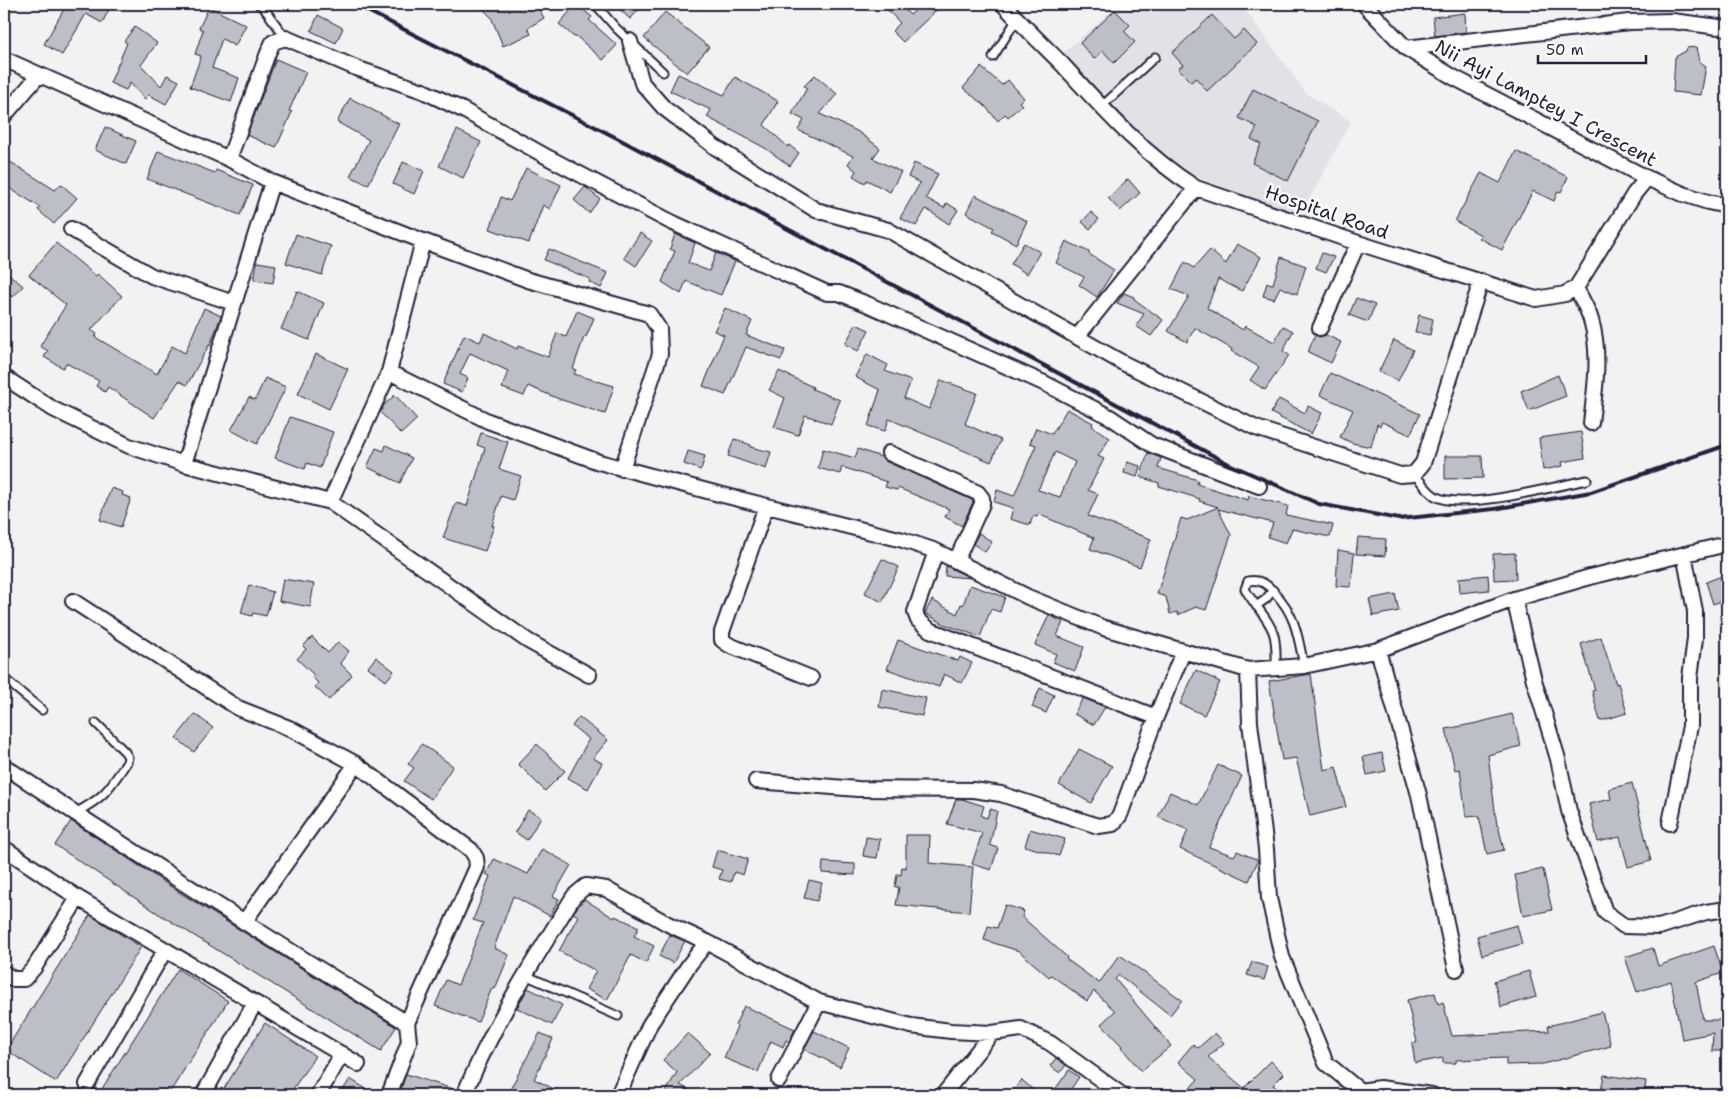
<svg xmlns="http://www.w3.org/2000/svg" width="1731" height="1099" viewBox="0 0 1731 1099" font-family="'Shantell Sans',sans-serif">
<rect width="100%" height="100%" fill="#f2f2f3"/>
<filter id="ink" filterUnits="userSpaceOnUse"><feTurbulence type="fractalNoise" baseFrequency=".02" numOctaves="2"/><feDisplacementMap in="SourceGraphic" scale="10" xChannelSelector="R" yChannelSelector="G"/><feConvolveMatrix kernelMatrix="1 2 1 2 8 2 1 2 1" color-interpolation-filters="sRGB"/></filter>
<g filter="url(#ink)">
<!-- built -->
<path fill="#e2e2e6" d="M1120,4H1241L1307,94L1351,121L1301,215L1180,171L1155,157L1062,54Z"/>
<!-- building -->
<path fill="#bebec6" stroke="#22223b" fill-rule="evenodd" d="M67,4H112L102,23L86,14L62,55L44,44Z
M478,4H536L544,18L528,28L531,34L503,46L491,17Z
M576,4L592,17L589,20L617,45L603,60L576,36L574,37L559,24Z
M614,4H645L630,19Z
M882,4H899L910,15L922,4H943L903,42L892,31L900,23Z
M209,7L246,25L235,46L222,39L212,68L239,78L231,102L190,87L201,56L195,54L203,30L199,28Z
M1115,10L1130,25L1124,31L1135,42L1114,63L1103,51L1094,59L1080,43Z
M665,12L709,47L687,73L644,38Z
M1465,13L1466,32L1435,36L1433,17Z
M318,15L343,28L336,43L311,31Z
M1212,15L1234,39L1244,30L1257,44L1207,91L1196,78L1191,82L1178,69L1183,65L1172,53Z
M135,27L157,43L141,65L161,86L167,75L179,81L166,104L149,95L145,99L130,83L126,90L110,83L127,43L124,41Z
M1697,47L1700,62L1706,66L1701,95L1673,92L1675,57L1686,51L1687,48Z
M276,59L306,72L289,111L292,112L276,148L247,135Z
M981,67L1002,85L1008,80L1024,98L1019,102L1022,105L1008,117L1005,114L998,121L985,106L963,88Z
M678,74L724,95L735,77L778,101L764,125L788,147L789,145L799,153L790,166L765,148L707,117L711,110L670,91Z
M815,75L837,94L820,114L857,131L880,148L873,158L901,172L890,192L867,180L865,183L853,176L856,171L848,164L853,156L798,130L804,120L792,114L807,88L804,86Z
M1253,89L1318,121L1288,181L1252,163L1261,144L1251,139L1257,127L1239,118Z
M350,98L399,124L368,185L350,176L369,140L337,122Z
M105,127L136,141L126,164L95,150Z
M457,130L481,142L463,178L439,166Z
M158,151L215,173L216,170L253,185L240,215L147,179Z
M1516,151L1568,177L1561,192L1558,191L1554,201L1533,191L1502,250L1479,238L1481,235L1455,221L1481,173L1500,183Z
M4,158L55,190L61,184L77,198L54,224L38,210L40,207L4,185Z
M403,162L424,171L414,194L393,184Z
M914,163L938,174L926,198L944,208L947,203L958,210L949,224L926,209L916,226L900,218L920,183L908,177Z
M526,168L561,185L550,209L543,205L529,243L490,229L501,197L510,201Z
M1128,179L1140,193L1120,211L1108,198Z
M585,187L600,199L589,213L574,200Z
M975,195L1027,221L1016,244L992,231L994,228L966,213Z
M1091,212L1099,219L1090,229L1082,222Z
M640,233L652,241L636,266L624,258Z
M296,234L331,246L322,275L286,263Z
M675,234L695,243L688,263L709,271L716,253L735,261L721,295L686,281L681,294L662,282L675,251L670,249Z
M1066,241L1089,252V254L1114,270L1097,297L1079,285L1084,277L1056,263Z
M56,243L96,276L98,274L122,296L91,330L97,334L95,337L157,374L172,346L185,353L204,308L221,316L210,346L209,345L187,385L179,381L154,418L108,387L105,392L96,386L99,381L66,363L63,368L44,357L48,351L40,346L66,305L29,275Z
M1024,243L1040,252L1027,274L1011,264Z
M1237,244L1261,257L1242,291L1218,279L1207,308L1243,330L1245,326L1274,342L1283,326L1293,331L1283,351L1289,355L1265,390L1250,380L1259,367L1231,351L1232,349L1195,328L1187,342L1168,331L1189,296L1171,289L1185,262L1194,268L1210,250L1226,264Z
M549,249L608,273L601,288L589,282L590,279L544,260Z
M1322,253L1334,257L1326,272L1316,268Z
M1281,257L1306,266L1297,294L1280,287L1274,299L1263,296L1267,283L1273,284Z
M257,262L276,265L273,283L254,280Z
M4,270L23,286L13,297L4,289Z
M297,291L324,303L309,340L281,329Z
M1124,293L1134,297V299L1163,320L1151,336L1136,326L1144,314L1117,303Z
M1356,298L1375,305L1368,322L1349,315Z
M725,308L752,321L746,335L785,350L781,360L746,347L725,395L703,386L724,335L714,331Z
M577,311L594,318L586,337H584L573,369L576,370L574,374L614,386L605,414L559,399L528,386L524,396L502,388L508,371L470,353L460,374L468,378L462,392L443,384L464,335L480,342L484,333L517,349L518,346L548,357L557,333L566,337Z
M1419,315L1433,319L1430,335L1415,332Z
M856,324L869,330L858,351L845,344Z
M1315,335L1320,337L1326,335L1341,342L1331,363L1308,352Z
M1394,340L1413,350L1398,381L1379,371Z
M316,354L348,369L329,409L298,394Z
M867,354L888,365L885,371L911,381L904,398L929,409L941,380L977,393L965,424L1001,440L991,462L889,419L885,431L868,426L880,390L855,377Z
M779,371L813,387L812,389L840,400L831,424L805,415L798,435L774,427L785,398L769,390Z
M1330,373L1420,414L1410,435L1382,422L1380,426L1377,424L1371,447L1352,443L1340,437L1353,410L1320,395Z
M1558,375L1566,396L1529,411L1521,391Z
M265,378L286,387L257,444L231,430L249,397L255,400Z
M395,395L417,419L401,434L380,412L384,405Z
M1279,399L1305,413L1308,406L1322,413L1311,434L1271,413Z
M1067,409L1093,423L1092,426L1110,438L1098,456L1104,459L1088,490L1098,494L1088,516L1151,539L1140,567L1090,549L1094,538L1038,514L1037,517L1033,516L1030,525L1010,519L1013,508L994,502L997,490L1014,496L1036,445L1030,443L1036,428L1052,434ZM1055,452L1075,462L1060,497L1038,490Z
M290,417L333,432L320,468L307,463L305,469L275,458Z
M1581,432L1585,458L1562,462L1563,466L1543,470L1539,438Z
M481,433L508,442L499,469L521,476L513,500L501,496L492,526H494L485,551L443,538L456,503L467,506L485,448L477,445Z
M734,439L751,445L750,447L771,452L766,469L728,456Z
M386,445L412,458L400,483L367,467L376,448L384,451Z
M823,449L855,458L858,449L881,457L885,461L972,500L973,502L962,526L945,517L949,509L898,488L897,490L885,487L887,482L842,467L840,474L818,468Z
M688,451L705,456L701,470L684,464Z
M1148,453L1161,458L1158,468L1198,480L1197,484L1248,500L1249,496L1288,506L1286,515L1333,525L1330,537L1292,529L1286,543L1268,537L1273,523L1218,509L1231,535L1206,610L1196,607L1178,615L1177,612L1170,614L1166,597L1157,594L1181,518L1187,520L1218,507L1199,501L1200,499L1159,486V483L1140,477Z
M1445,456H1482L1483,478L1445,479Z
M1127,462L1140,466L1137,477L1124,473Z
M111,488L123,492L122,495L131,498L121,527L100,520Z
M979,533L992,542L985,552L973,544Z
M1358,537L1386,539L1385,556L1356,554Z
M1338,550L1354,553L1351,587L1336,586Z
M1515,553L1516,579L1494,580L1493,554Z
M882,559L899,567L882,602L865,593Z
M946,566L971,578L945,576Z
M1727,574V599L1713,604L1706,582Z
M1488,575L1489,590L1460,593L1459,578Z
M283,579L314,584L310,607L279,601Z
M249,585L273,592L266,616L253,613L252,616L241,613Z
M970,585L1005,597L1000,612L991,609L980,637L944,624L925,613L932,600L957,614L961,604L963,605Z
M1395,594L1399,611L1373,616L1369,599Z
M1049,615L1063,622L1057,636L1084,647L1075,671L1053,662L1056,654L1035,645Z
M312,637L328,653L338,642L349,651L340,663L352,675L329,700L315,687L318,683L312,677L314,675L297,659L306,649L303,646Z
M1601,637L1616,684L1618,683L1627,713L1600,721L1592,691L1595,690L1581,644Z
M898,640L958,661L960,657L972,663L962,683L944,674L939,687L887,669Z
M376,657L394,671L386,681L368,667Z
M1196,670L1220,682L1204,715L1180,704Z
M1311,674L1324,770L1336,767L1346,807L1310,816L1296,758L1282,760L1269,681Z
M1040,688L1054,695L1046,713L1032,707Z
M882,689L926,698L922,716L879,707Z
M1083,698L1105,707L1094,725L1074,714Z
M195,714L213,728L194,752L176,738Z
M1512,714L1521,746L1488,755L1497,826L1498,825L1504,850L1487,854L1479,816L1466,817L1460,769L1455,770L1446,729L1477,723Z
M579,717L608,740L593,758L602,763L588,789L568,778L589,739L572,726Z
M422,744L453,766L431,799L404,781L414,768L408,764Z
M537,744L565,771L545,791L518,764Z
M1079,749L1112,766L1091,803L1059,785Z
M1382,753L1386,771L1367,775L1363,757Z
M1218,765L1242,776L1209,847L1234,856L1237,851L1258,860L1249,881L1180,849L1188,830L1158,817L1170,792L1198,805Z
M1632,783L1651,861L1628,867L1620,837L1598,842L1589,804L1611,799L1609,789Z
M956,799H962L984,806L981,816L987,818L990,809L997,811L990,845L998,848L991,870L972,864L982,833L947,824Z
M528,810L541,817L527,840L515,832Z
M71,821L179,892L396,1027L381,1051L159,914L55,845Z
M1030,829L1065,839L1059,856L1025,846Z
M906,835H930L929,863L973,867L969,912L896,905L899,887H895L897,874L901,875L902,867L906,868Z
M866,837L880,839L877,858L863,856Z
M542,849L571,865L553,896L559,899L550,916L513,896L494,948L509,955L495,989L492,988L478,1022L435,1006L446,980L458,985L483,923L473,920L490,876L486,874L494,859L528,874Z
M717,850L748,859L743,875L734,872L731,882L719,879L722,870L712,867Z
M823,862L855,864V875L822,873Z
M1543,869L1552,910L1523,916L1515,875Z
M809,880L822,883L817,901L804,898Z
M584,899L614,918L615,916L639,927L634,936L654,946L646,963L631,955L607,1000L586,989L596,971L559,951L578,916L573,913Z
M1005,905L1024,911L1022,917L1067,957L1066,959L1099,983L1120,955L1182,1000L1170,1015L1119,975L1115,979L1171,1046L1141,1071L1121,1047L1122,1046L1101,1024L1115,1011L1094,991L1087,1001L1051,975L1049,977L1019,951L984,940L988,926L997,928Z
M90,915L141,947L56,1082L6,1050Z
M1517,925L1522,944L1482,955L1477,936Z
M670,935L685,941L673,963L659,956Z
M1714,946L1723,973L1696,982L1703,1020H1727V1051H1712L1713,1033L1682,1039L1671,981L1637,992L1625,957L1653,948L1658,966Z
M1252,962L1268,967L1264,980L1247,975Z
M178,969L228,1001L168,1095H98Z
M1529,971L1536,997L1501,1007L1494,981Z
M528,988L562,1005L552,1025L517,1008Z
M1435,993L1438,1004L1443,1002L1452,1036L1549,1031L1548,1026L1602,1012L1611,1046L1543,1064L1506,1065V1058L1456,1060V1063H1443V1058L1415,1063L1412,1043L1417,1042L1407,1000Z
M744,1006L795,1029L789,1042L786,1040L783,1047L771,1041L758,1072L724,1058L737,1026L735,1025Z
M265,1023L315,1056L289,1095H220Z
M814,1031L849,1048L840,1067L804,1049Z
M540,1033L553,1039L534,1079L566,1095H507Z
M688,1033L710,1053L680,1085L699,1095H664L677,1072L663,1060Z
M1215,1033L1224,1043L1208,1057L1226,1073L1244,1088L1271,1061L1284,1074L1273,1085L1286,1095H1184L1198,1079L1178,1062L1193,1044L1198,1048Z
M1056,1058L1066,1065L1060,1073L1050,1066Z
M1069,1070L1079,1077L1067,1095H1051Z
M406,1074L456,1090L455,1095H399Z
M1604,1075L1646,1081L1644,1095H1632L1601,1091Z
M350,1079L376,1095H340Z
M1022,1080L1039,1095H1009Z"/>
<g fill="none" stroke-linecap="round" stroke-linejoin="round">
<!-- service casing -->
<g stroke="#22223b" stroke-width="11">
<path id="service" d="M258,4L263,7L286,38
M595,4L616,28L663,72
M993,57L1017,19
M1101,107L1155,57
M1414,474C1420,480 1427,491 1435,496C1462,512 1555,486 1587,480
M1256,606L1266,599L1273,590
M1276,668C1276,657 1277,642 1273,632C1267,616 1253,604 1245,589L1248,581C1261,579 1267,584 1275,593C1296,615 1298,637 1304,666
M4,680L7,681L42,710
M75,813C105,797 108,790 127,762L128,757L125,752L96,723
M525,975L618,1016"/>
</g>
<!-- minor casing -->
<g stroke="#22223b" stroke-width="18">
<path id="minor" d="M1003,4C1022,25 1042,44 1062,64C1103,109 1144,155 1196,188L1358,243L1536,299L1565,294L1576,288L1634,194L1647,178
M1364,4L1406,48L1453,77L1647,178L1683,194L1708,202L1727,206
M630,41L642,83L664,108L715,147L816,210L888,230L1077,337L1196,188
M1406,48L1629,22L1672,21L1727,28
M4,59L229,159L272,182L423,241L528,280L649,314L659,329L660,354L622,469
M4,116L39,75
M229,159L268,53L273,42L286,38L356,68L423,91L463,110L549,158L671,222L827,293H839L867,304L1044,383L1110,417L1152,445L1259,486
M71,229L152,276L234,303
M1576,288C1581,298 1588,309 1591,320C1601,354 1595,388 1591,423
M1320,328L1358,243
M1077,337L1123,363L1256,428L1400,475L1414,474L1423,463L1481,281
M389,372L488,421L599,462L711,492L903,540L936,551L1028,597L1104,628L1248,670L1304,666L1378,650L1514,599L1590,577L1727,544
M4,377L53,409L129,446L184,464L330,502L528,641L589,675
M889,453L978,493L982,498V504L956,561
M184,464L272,182
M330,502L389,372L423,241
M766,506L722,632V640L729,645L811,678
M936,551L915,612L918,620L930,630L1156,717
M1514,599L1534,680L1558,759L1569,811L1605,912L1624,926L1659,927L1706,912L1727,909
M73,601L238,708L289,728L356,764L471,850L476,858L477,867L407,1023L409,1042L389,1095
M1378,650L1419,795L1456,969
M1248,670L1250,723L1266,849L1269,898L1282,957L1326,1063L1360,1091
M4,766C136,854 271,940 407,1023
M756,781L858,789L973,790L1001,794L1098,826L1113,824L1120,815L1156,717L1183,652
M1670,823L1690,726V678L1695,638V611L1684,554
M4,848L78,898L358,1064
M244,922L356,764
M4,973L13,979H24L34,968L78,898
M779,1080L819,1002
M87,1084L165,950
M203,1095L255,1003
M318,1095L342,1054
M464,1095C493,1025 533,961 574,896L586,886L606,889L668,924L707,942
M618,1095L650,1024L689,965L707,942L819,1002L911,1026L951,1031L992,1033L1021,1029L1050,1043L1122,1095
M943,1095L992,1033
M1357,1095L1360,1091L1380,1088L1432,1095"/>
</g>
<!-- service -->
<use href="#service" stroke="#fff" stroke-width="7"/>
<!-- minor -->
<use href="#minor" stroke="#fff" stroke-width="14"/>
<!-- rail -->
<path stroke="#22223b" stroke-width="4" d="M354,4L615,137L1229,464L1319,504L1399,519L1494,509L1591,492L1727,445"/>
</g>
</g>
<g text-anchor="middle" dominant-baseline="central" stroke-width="4.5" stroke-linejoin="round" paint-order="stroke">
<!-- street labels -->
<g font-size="19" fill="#22223b" stroke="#fff">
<text transform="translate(1546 103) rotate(28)">Nii Ayi Lamptey I Crescent</text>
<text transform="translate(1327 212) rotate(19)">Hospital Road</text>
</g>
</g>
<!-- margin -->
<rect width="1731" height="1099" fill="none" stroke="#fff" stroke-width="20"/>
<rect x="10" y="10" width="1711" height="1079" fill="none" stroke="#22223b" stroke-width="2" filter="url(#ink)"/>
<!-- scale -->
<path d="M1538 55v8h108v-8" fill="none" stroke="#22223b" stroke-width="2.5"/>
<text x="1546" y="55" font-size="15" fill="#22223b" stroke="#ffffff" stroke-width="4" paint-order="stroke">50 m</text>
</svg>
